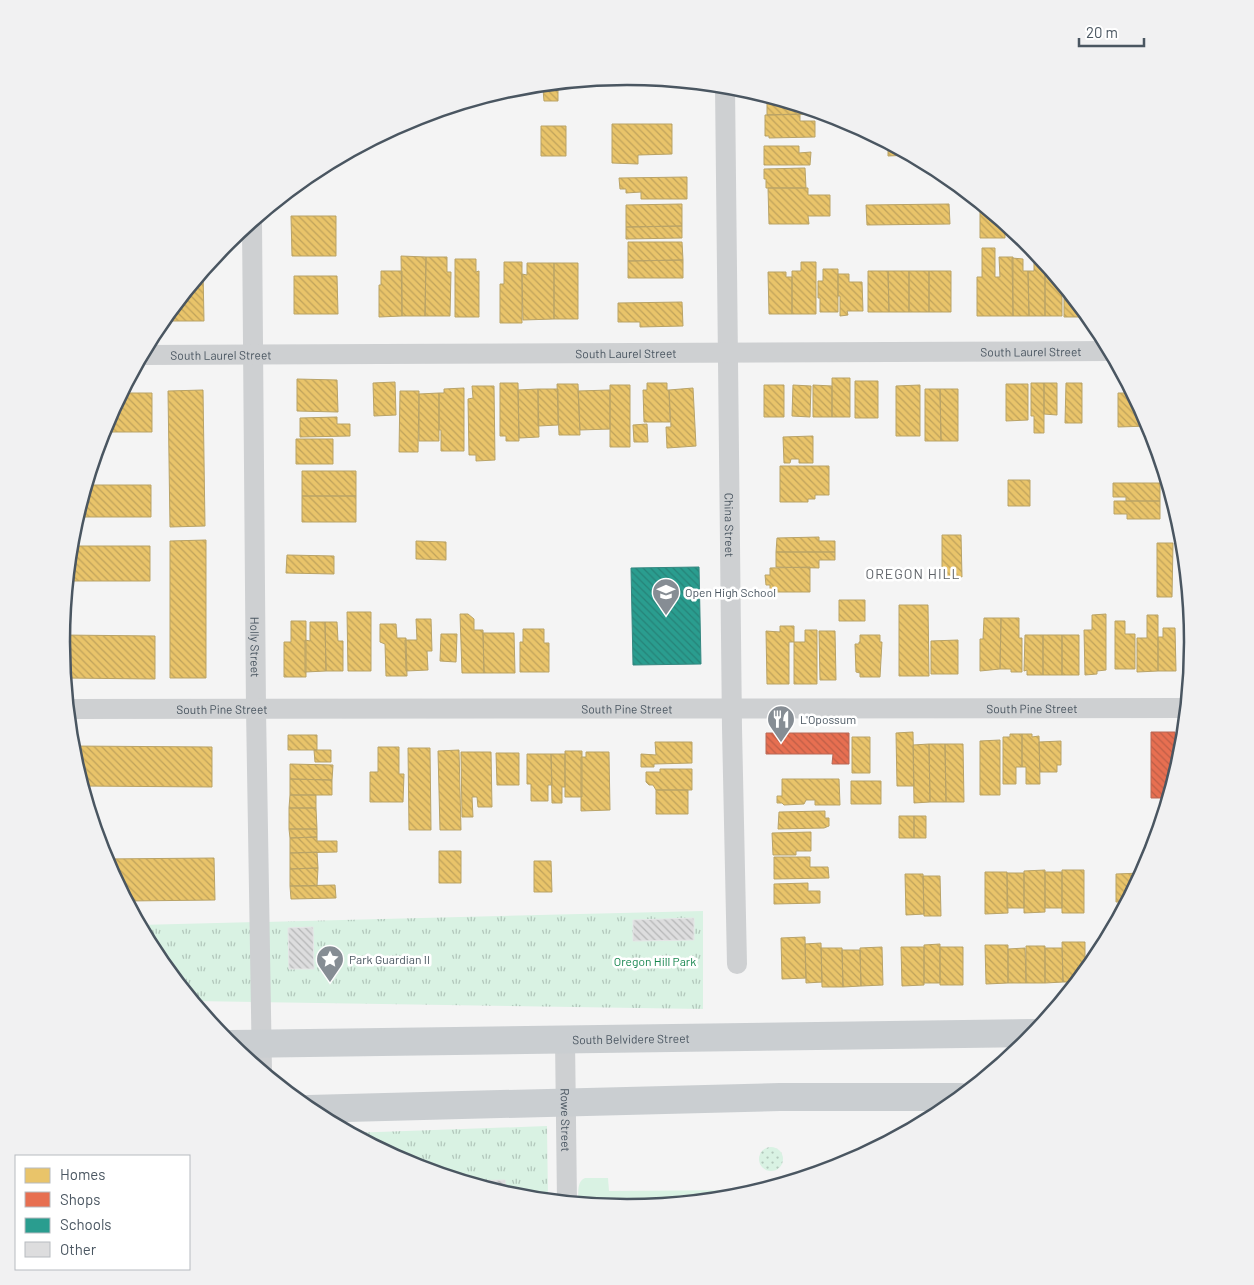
<svg xmlns="http://www.w3.org/2000/svg" width="1254" height="1285" viewBox="0 0 1254 1285" font-family="Barlow,sans-serif">
<defs>
<pattern id="park-tufts" width="24" height="20" patternUnits="userSpaceOnUse" patternTransform="scale(1.25)"><rect width="24" height="20" fill="#d9f2e3"/><path d="M3 7l-1-3M5 7V3M7 7l1-3M15 17l-1-3M17 17v-4M19 17l1-3" fill="none" stroke="#b2c7bb"/></pattern>
<pattern id="garden-dots" width="8" height="8" patternUnits="userSpaceOnUse" patternTransform="scale(1.25)"><rect width="8" height="8" fill="#d9f2e3"/><path d="M2 2h.1M6 6h.1" fill="none" stroke="#b2c7bb" stroke-width="1.8" stroke-linecap="round"/></pattern>
<pattern id="homes-back-hatch" width="6" height="6" patternUnits="userSpaceOnUse" patternTransform="scale(1.25)"><rect width="6" height="6" fill="#e9c46a"/><path d="M-1 5l2 2M0 0l6 6M5-1l2 2" fill="none" stroke="#bfa25b"/></pattern>
<pattern id="shops-back-hatch" width="6" height="6" patternUnits="userSpaceOnUse" patternTransform="scale(1.25)"><rect width="6" height="6" fill="#e76f51"/><path d="M-1 5l2 2M0 0l6 6M5-1l2 2" fill="none" stroke="#bd5e47"/></pattern>
<pattern id="schools-back-hatch" width="6" height="6" patternUnits="userSpaceOnUse" patternTransform="scale(1.25)"><rect width="6" height="6" fill="#2a9d8f"/><path d="M-1 5l2 2M0 0l6 6M5-1l2 2" fill="none" stroke="#268378"/></pattern>
<pattern id="building-back-hatch" width="6" height="6" patternUnits="userSpaceOnUse" patternTransform="scale(1.25)"><rect width="6" height="6" fill="#ddddde"/><path d="M-1 5l2 2M0 0l6 6M5-1l2 2" fill="none" stroke="#b5b6b7"/></pattern>
</defs>
<rect width="100%" height="100%" fill="#f4f4f4"/>
<!-- grass -->
<path fill="#d9f2e3" d="M585,1178H608L609,1191L756,1190V1192L737,1197L627,1208L578,1203C579,1194 576,1182 585,1178Z"/>
<!-- park -->
<path fill="url(#park-tufts)" d="M703,911V1009L193,1001L156,957L139,925Z
M547,1126L548,1200L516,1197L410,1165L350,1133Z"/>
<!-- garden -->
<path fill="url(#garden-dots)" d="M759 1159a12 12 0 1 1 24 0a12 12 0 1 1-24 0Z"/>
<!-- homes -->
<path fill="url(#homes-back-hatch)" stroke="#b9a367" d="M522,87V91L503,92L517,88Z
M543,89H558V101H544Z
M767,97L815,111V114L767,115Z
M800,114V121H815V137L769,138V136H765V115Z
M612,124H672V154L638,155V164L612,163Z
M541,126H566V156H541Z
M888,144L910,155L888,156Z
M764,146H799V153L811,152L810,165H764Z
M805,168L806,188H766V179H764V169Z
M687,177V199H641V192L626,193V189H620L619,178Z
M768,188H808V195H830V216H808L809,224H769Z
M682,204V226L626,227V205Z
M949,204L950,224L867,225L866,205Z
M980,204L1005,225V238H980Z
M291,216H336V256H292Z
M682,226V238L626,239V227Z
M628,242H682L683,260L628,261Z
M982,248H995V277H1000L999,257H1013V316H977V277H982Z
M401,256L426,257L425,316H402Z
M426,257H447V272H451L450,316H425Z
M1012,258L1023,259V271H1028L1029,316H1013Z
M455,259H476V272L479,271V317H455Z
M1034,259H1040L1045,264V316H1029L1028,271H1034Z
M683,260V278H628V261Z
M504,262H522V323H500V284H504Z
M801,262H816V314H792V271H801Z
M527,263H554V319L523,320L522,274L527,275Z
M554,263H578V319H554Z
M1045,264L1062,284V316H1045Z
M823,269H838V312H820V298H818V281H823Z
M203,271L204,321H167V315Z
M381,271H402V316L379,317V285H381Z
M868,271H888L889,312H868Z
M888,271H909V312H889Z
M909,271H929V312H909Z
M929,271H951V312H929Z
M768,272H786V277H792V314H769Z
M838,274H849V282H862L863,311H847L848,315L840,316V296H838Z
M294,276H337L338,314H294Z
M1064,287L1088,317H1064Z
M682,302L683,326L640,327V322H618V303Z
M832,378H850V417H832Z
M297,379L337,380L338,412L297,411Z
M855,381H878V418H855Z
M395,382L396,415L374,416L373,383Z
M500,383H518L519,441H506V436H500Z
M647,383H667V390H669L670,422H644L643,390H647Z
M1031,383H1044V433H1034V416H1031Z
M1044,383H1057V415L1044,414Z
M1066,383H1082V423H1065Z
M557,384H578L580,435H559Z
M1006,384H1028V420L1006,421Z
M610,385H630V447H610Z
M764,385H784V417H764Z
M793,385L811,386L810,417L792,416Z
M813,385L832,386V417H813Z
M920,385V436H896V386Z
M472,386H494L495,460L476,461V455H469L468,399L473,398Z
M464,388V451H441V430H439V393H444V389Z
M693,388L696,446L667,448L666,427H671L669,390Z
M538,389L539,437L519,438L518,390Z
M538,389H558V425L538,426Z
M925,389H940L941,441H925Z
M940,389H958V441H941Z
M203,390L205,526L170,527L168,391Z
M610,390V429L580,430L578,391Z
M400,391H419L418,452H399Z
M122,393H152V432H102Z
M439,393V441H419V394Z
M1118,393H1132L1149,426L1118,427Z
M337,417V424H350V436L300,437V418Z
M647,424L648,442H634L633,425Z
M813,436V463H799V459H791L790,463H784L783,437Z
M296,439H333V464H296Z
M780,466H829V495H815V499H808V502H780Z
M302,471H356V496H302Z
M1008,480H1030V506H1008Z
M1113,483H1160V501H1126V497H1113Z
M87,485H151V517H77Z
M302,496H356V522H302Z
M1114,501H1160V519H1127V514H1114Z
M942,535H961L962,577H942Z
M819,537V541H835V552H776L777,538Z
M206,540V678H170V541Z
M416,541L446,542V560L416,559Z
M1157,543H1173L1172,597H1157Z
M71,546H150V581H67Z
M776,552H835V560H819V568L776,567Z
M287,555L334,556V574L286,573Z
M810,567V592H770V585H766L765,575H770V568Z
M839,600H865V621H839Z
M899,605H928L929,676H899Z
M347,612H371V671H348Z
M460,614H468L474,619V630H483L484,673H462Z
M1106,614V670L1097,671V674L1085,675L1084,630H1092V615Z
M1147,615H1158V671L1137,672V638H1147Z
M984,618H1001L1000,669L980,671V639H983Z
M1001,618H1019V638H1022V672H1011V669H1000Z
M416,619H431L432,651H427L428,670L406,671L405,640H417Z
M291,621H306V677H284V642H291Z
M1115,621H1125V634H1135V669H1115Z
M310,622H325L326,671L305,672V640L310,641Z
M325,622H337L338,641H343V671H326Z
M380,624H396L397,638H406L407,676H386L385,644L380,642Z
M780,626H794V642H789V684H767L766,631L780,632Z
M1163,628H1175L1176,671H1158V637H1163Z
M523,629H544V643H549V672H520V642H523Z
M805,630H817V684H794V642H805Z
M819,631H835L836,680H820Z
M483,633H514L515,673H484Z
M441,634H457L456,662L440,661Z
M62,635L155,636V679L65,678Z
M860,635H880V642H882L880,677H860V673L856,672L855,644H859V642H860Z
M1025,635H1043V675H1027V670L1024,671Z
M1043,635H1062V675H1043Z
M1062,635H1079V675H1062Z
M958,640V674H931V641Z
M913,732L914,786H897L896,733Z
M1010,734H1022V767H1016V784H1003V737H1010Z
M1022,734H1032V737L1039,736L1040,784H1026V767H1022Z
M288,735H317V750H288Z
M852,737H870V773H852Z
M1000,740V795H980V741Z
M1061,741V765H1057V772H1040L1039,742Z
M655,742H692V763L654,764V767H641V754L656,755Z
M929,744L930,802L914,803L913,745Z
M929,744H945L946,802H930Z
M945,744H963L964,802H946Z
M71,746L212,747V787L82,786Z
M378,747H399V774H404L403,802H370V772H378Z
M408,748H430L431,830H409Z
M314,750H331V762H315Z
M459,750L461,830H440L438,751Z
M565,751H582V797H565Z
M461,752H491L492,807H478L477,797H472L473,817H462Z
M586,752H609L610,810L581,811V757H586Z
M496,753H519V785H497Z
M527,754H551L552,785H548V801H531V784H527Z
M551,754H565V787H562V803H552Z
M290,764L333,765L332,780L290,779Z
M660,769H692V790H656L653,785H649L646,782V772H660Z
M290,779L332,780V795H290Z
M782,779H839L840,805H815V800H806L804,804L784,805L782,803H777V796H782Z
M851,781H881V804H851Z
M656,790H688V814H656Z
M290,795H316V808H289Z
M289,808H316L317,829H289Z
M825,811V818H829V826L824,828L778,829L779,812Z
M899,816H914V838H899Z
M914,816H926V838H914Z
M289,829H317V837L290,838Z
M811,832V851H796V855H773L772,833Z
M317,837V841H337V852L290,853V838Z
M439,851H461V883H439Z
M317,852L318,868L290,869V853Z
M774,857H810V867H828L829,878L774,879Z
M214,858L215,900L127,901L104,859Z
M534,861H551L552,892H534Z
M318,868L317,886H290V869Z
M1045,870V912L1024,913V871Z
M1062,870H1084V913H1062Z
M985,872H1007L1008,913L985,914Z
M1045,872H1062V908H1045Z
M1007,873H1024V908H1007Z
M1142,873L1127,902H1116V874Z
M905,874H923L924,914L906,915Z
M923,876H940L941,916H924Z
M808,883V891H820V903L774,904V884Z
M335,885L336,898L291,899L290,886Z
M805,937L806,978L782,979L781,938Z
M1062,942H1085V971L1076,982H1063Z
M821,943L822,982L806,983L805,944Z
M940,944V983H924V945Z
M985,945H1008V983L986,984Z
M1026,946H1045V983H1026Z
M882,947L883,985L861,986L860,948Z
M901,947H924V985L902,986Z
M940,947H963V985H940Z
M821,948H842L843,987H822Z
M1025,948L1026,983H1008V949Z
M1045,948H1062L1063,982L1045,983Z
M842,950H860L861,986L843,987Z"/>
<!-- shops -->
<path fill="url(#shops-back-hatch)" stroke="#b86856" d="M1151,732H1175L1176,772L1168,798H1151Z
M766,733H849V764H832L833,754H766Z"/>
<!-- schools -->
<path fill="url(#schools-back-hatch)" stroke="#348881" d="M699,567L701,664L633,665L631,568Z"/>
<!-- building -->
<path fill="url(#building-back-hatch)" stroke="#e5e6e7" d="M694,918V940L633,941V920Z
M313,927L314,969H289L288,928Z
M505,1180L506,1194L462,1181Z"/>
<g fill="none" stroke-linecap="round" stroke-linejoin="round">
<!-- street -->
<g stroke="#ced0d2" stroke-width="20">
<path id="s1" d="M725,86L732,728L737,964"/>
<path id="s2" d="M252,222L256,709L262,1072"/>
<path id="s3" d="M142,355L1109,351"/>
<path id="s4" d="M68,709L1186,708"/>
<path id="s5" d="M565,1039L567,1202"/>
</g>
<!-- primary -->
<g stroke="#caced1" stroke-width="28">
<path id="s6" d="M229,1044L1035,1033"/>
<path d="M308,1109L780,1097H960"/>
</g>
</g>
<!-- icons -->
<defs>
<g id="school-pin" transform="scale(1.4375)"><path d="M0 17L-7.5 6A9.5 9.5 0 1 1 7.5 6Z" fill="#868d94" stroke="#fff"/><path d="M0-5L7-2L0 1L-7-2ZM-4 1L0 2.5L4 1V4Q0 6-4 4Z" fill="#fff"/></g>
<g id="restaurant-pin" transform="scale(1.4375)"><path d="M0 17L-7.5 6A9.5 9.5 0 1 1 7.5 6Z" fill="#868d94" stroke="#fff"/><path d="M-5-6h1v4h1v-4h1v4h1v-4h1v5L-1.5 .5V6h-2V.5L-5-1ZM5-6V6H3V1.5H1.5Q1.5-4 5-6Z" fill="#fff"/></g>
<g id="sight-pin" transform="scale(1.4375)"><path d="M0 17L-7.5 6A9.5 9.5 0 1 1 7.5 6Z" fill="#868d94" stroke="#fff"/><path d="M0-6L1.8-2.2L6-1.7L2.9 1.2L3.7 5.4L0 3.3L-3.7 5.4L-2.9 1.2L-6-1.7L-1.8-2.2Z" fill="#fff"/></g>
</defs>
<g fill-rule="evenodd">
<use href="#school-pin" x="666" y="592"/>
<use href="#restaurant-pin" x="781" y="719"/>
<use href="#sight-pin" x="330" y="959"/>
</g>
<g text-anchor="middle" dominant-baseline="central" stroke-width="5" stroke-linejoin="round" paint-order="stroke">
<!-- street labels -->
<g font-size="12" fill="#4a5661" stroke="#fff">
<text stroke="none"><textPath href="#s3" startOffset="889">South Laurel Street</textPath></text>
<text stroke="none"><textPath href="#s3" startOffset="484">South Laurel Street</textPath></text>
<text stroke="none"><textPath href="#s3" startOffset="79">South Laurel Street</textPath></text>
<text stroke="none"><textPath href="#s1" startOffset="439">China Street</textPath></text>
<text stroke="none"><textPath href="#s2" startOffset="425">Holly Street</textPath></text>
<text stroke="none"><textPath href="#s4" startOffset="154">South Pine Street</textPath></text>
<text stroke="none"><textPath href="#s4" startOffset="559">South Pine Street</textPath></text>
<text stroke="none"><textPath href="#s4" startOffset="964">South Pine Street</textPath></text>
<text stroke="none"><textPath href="#s6" startOffset="402">South Belvidere Street</textPath></text>
<text stroke="none"><textPath href="#s5" startOffset="81">Rowe Street</textPath></text>
</g>
<!-- poi labels -->
<g font-size="12" fill="#4a5661" stroke="#fff" text-anchor="start">
<text x="685" y="592">Open High School</text>
<text x="800" y="719">L'Opossum</text>
<text x="349" y="959">Park Guardian II</text>
</g>
<!-- park labels -->
<g font-size="12" fill="#17864f" stroke="#fff">
<text x="655" y="961">Oregon Hill Park</text>
</g>
<!-- neighbourhood labels -->
<g font-size="14" letter-spacing="1" fill="#5f6368" stroke="#fff">
<text x="913" y="573">OREGON HILL</text>
</g>
</g>
<!-- crop -->
<path d="M0 0H1254V1285H0ZM70 642a557 557 0 1 1 1114 0a557 557 0 1 1-1114 0Z" fill="#f1f1f2" fill-rule="evenodd"/>
<path fill="none" stroke="#4a5661" stroke-width="2.5" d="M70 642a557 557 0 1 1 1114 0a557 557 0 1 1-1114 0Z"/>
<!-- legend -->
<rect x="15" y="1155" width="175" height="115" fill="#ffffff" stroke="#b7bbc0"/>
<rect x="25" y="1168" width="25" height="15" fill="#e9c46a" stroke="#b7bbc0"/>
<text x="60" y="1180" font-size="15" fill="#4a5661">Homes</text>
<rect x="25" y="1192" width="25" height="15" fill="#e76f51" stroke="#b7bbc0"/>
<text x="60" y="1205" font-size="15" fill="#4a5661">Shops</text>
<rect x="25" y="1218" width="25" height="15" fill="#2a9d8f" stroke="#b7bbc0"/>
<text x="60" y="1230" font-size="15" fill="#4a5661">Schools</text>
<rect x="25" y="1242" width="25" height="15" fill="#ddddde" stroke="#b7bbc0"/>
<text x="60" y="1255" font-size="15" fill="#4a5661">Other</text>
<!-- scale -->
<path d="M1079 38v8h65v-8" fill="none" stroke="#4a5661" stroke-width="2.5"/>
<text x="1086" y="38" font-size="15" fill="#4a5661" stroke="#ffffff" stroke-width="4" paint-order="stroke">20 m</text>
</svg>
